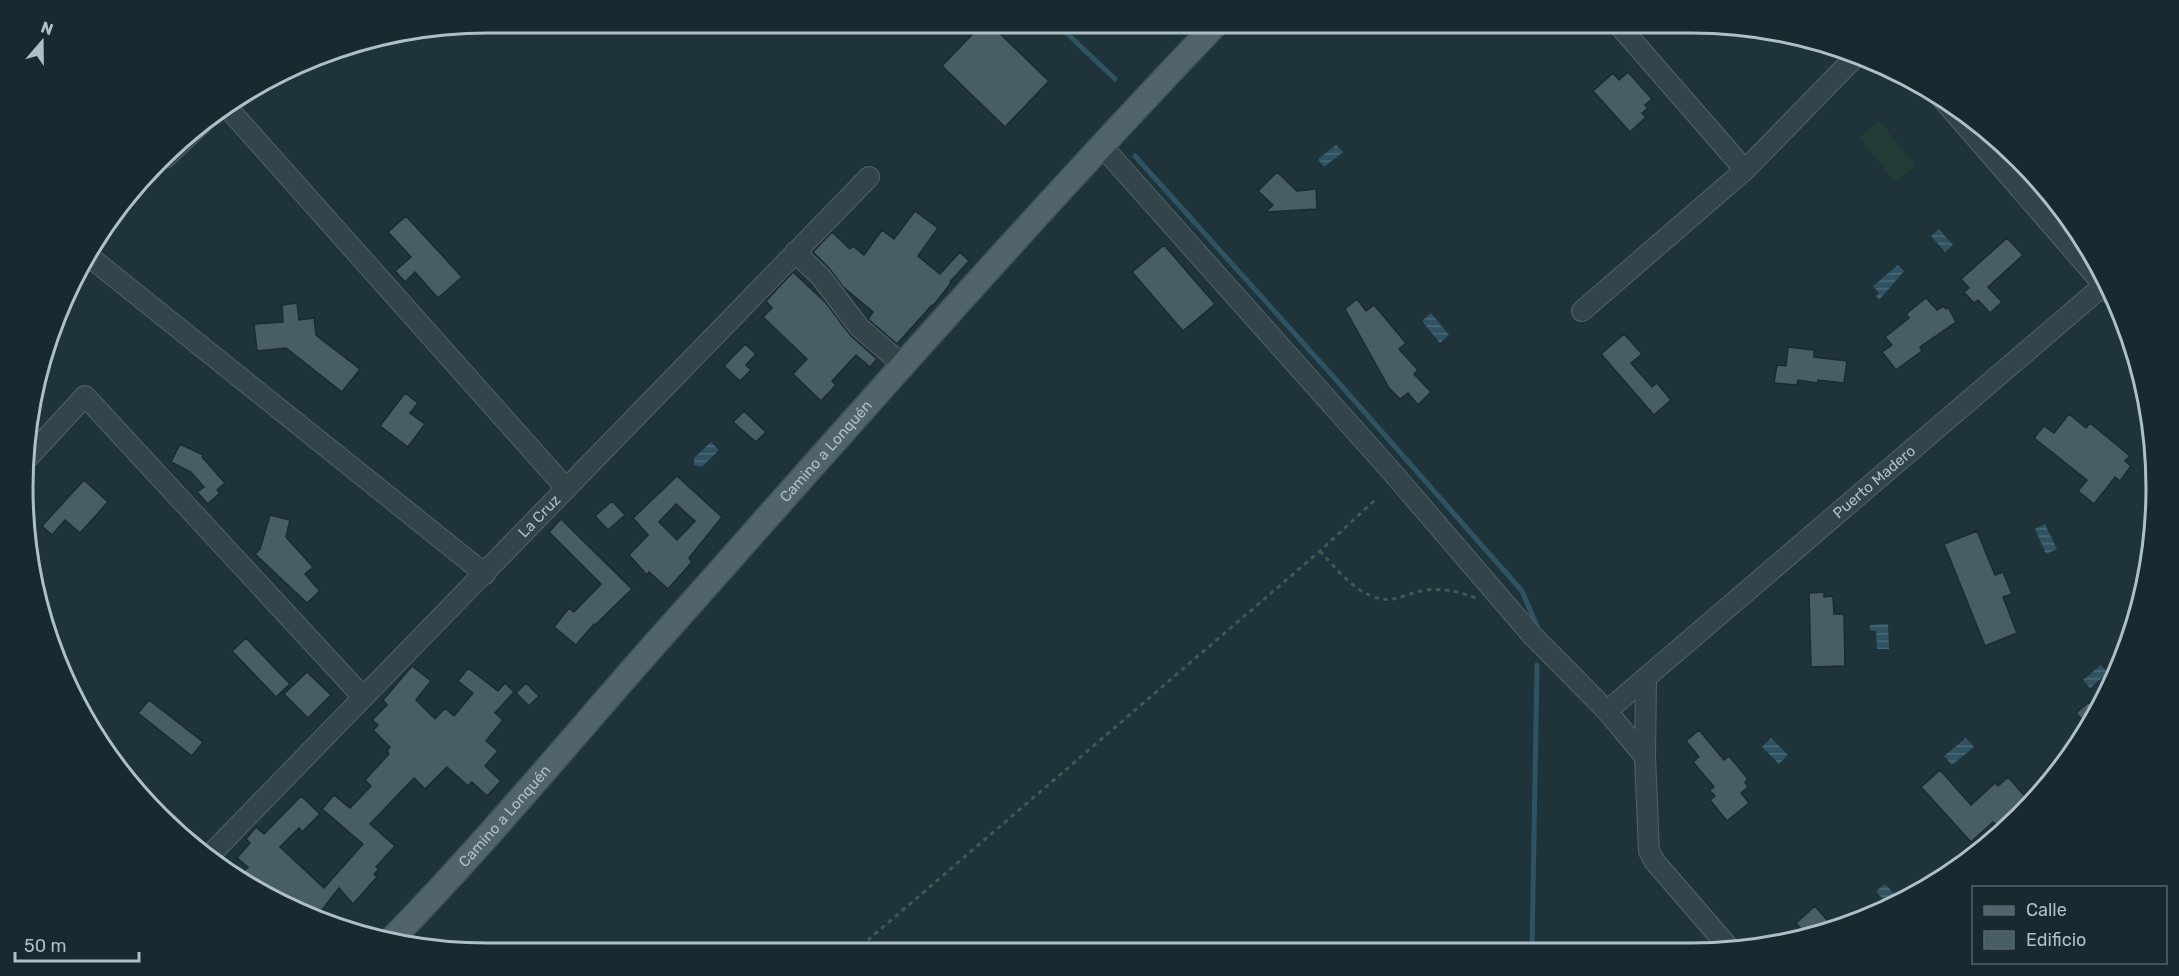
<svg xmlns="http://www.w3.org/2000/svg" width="2179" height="976" viewBox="0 0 2179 976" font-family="Rubik,sans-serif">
<defs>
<pattern id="water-rules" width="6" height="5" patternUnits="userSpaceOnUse" patternTransform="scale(1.5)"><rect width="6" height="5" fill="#2f5362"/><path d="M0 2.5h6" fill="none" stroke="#4b6a77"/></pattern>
</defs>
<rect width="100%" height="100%" fill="#1f333b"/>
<!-- green -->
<path fill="#213c37" d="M1880,121L1915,166L1895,182L1859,137Z"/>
<!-- water -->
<path fill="url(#water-rules)" d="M1336,145L1343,152L1324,167L1318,159Z
M1939,229L1953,245L1945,252L1931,236Z
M1898,265L1904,271L1879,300L1876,296L1879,293L1873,286Z
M1431,313L1449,335L1440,343L1422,321Z
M711,442L719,450L702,467L694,465V458Z
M2045,524L2057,549L2046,554L2035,529Z
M1888,624L1889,649H1877L1876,631L1870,630V625Z
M2101,665L2108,673L2090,688L2083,680Z
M1771,738L1788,755L1779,764L1762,747Z
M1966,738L1974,747L1952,765L1944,756Z
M1885,884L1900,900L1889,907L1876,891Z"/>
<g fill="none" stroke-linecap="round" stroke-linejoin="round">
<!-- stream -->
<path stroke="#2f5362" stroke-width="5" d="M1056,23L1115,79
M1135,156L1331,374L1522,591L1537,626
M1532,950L1537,665"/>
</g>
<!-- building -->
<path fill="#485e67" stroke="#1a2b32" stroke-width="1.5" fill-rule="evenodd" d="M984,22H988L1049,81L1005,127L942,66Z
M1628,72L1652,99L1645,105L1648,108L1642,113L1646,117L1630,132L1593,91L1613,73L1619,80Z
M1277,172L1297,191L1316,189L1317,209L1266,212L1273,205L1258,191Z
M915,211L938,228L918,256L940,274L960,252L969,261L950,282L951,283L933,306L932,305L897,344L868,319L873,312L843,287L829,268L813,252L832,232L850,249L853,246L864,255L882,230L894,239Z
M406,216L462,277L438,298L415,272L405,282L395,271L411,257L388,232Z
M2007,238L2023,255L1988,287L2002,302L1990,313L1978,300L1974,303L1964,292L1969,288L1961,279Z
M1164,245L1215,304L1183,331L1132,272Z
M793,272L826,303L851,336L877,359L870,367L856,355L832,381L836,385L821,401L793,374L807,359L763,317L772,308L766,301Z
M1926,298L1937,310L1944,306L1946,309L1948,307L1956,322L1920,347L1922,351L1896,370L1882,352L1892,345L1885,337L1909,318L1906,314Z
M1357,299L1366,311L1374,305L1406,343L1399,349L1418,370L1414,374L1431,392L1418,405L1408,393L1400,399L1389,388L1345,309Z
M297,303L299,320L314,318L316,335L360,369L342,392L286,348L257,351L254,324L283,322L282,305Z
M1624,334L1642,354L1631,363L1652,387L1657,383L1671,400L1654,415L1601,354Z
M745,344L756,354L746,365L751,370L740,381L724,366Z
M1788,347L1814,350V357L1847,361L1844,383L1818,380V383L1798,380L1797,385L1774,383L1777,365L1786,366Z
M405,393L418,403L410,413L425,424L408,447L380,426Z
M744,411L766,432L756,442L733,422Z
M2069,414L2086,428L2090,423L2130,456L2125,461L2131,466L2120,481L2115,477L2094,504L2078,491L2087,480L2034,438L2044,426L2054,433Z
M180,444L203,455L202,457L225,483L217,490L220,493L208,504L197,492L204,487L191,472L171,462Z
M677,476L722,517L689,558L692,562L668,589L649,572L647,575L629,555L648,535L633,518ZM676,504L695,521L677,540L659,522Z
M84,480L108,502L80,533L65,520L52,535L42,526Z
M612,501L625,515L608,530L595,516Z
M270,515L290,520L286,537L313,567L305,574L320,591L307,603L255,554L260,549Z
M561,519L632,589L595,625L594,624L576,645L554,627L569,608L574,612L601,584L549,532Z
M1977,531L1995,575L2003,572L2012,594L2003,597L2017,633L1985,646L1944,544Z
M1824,592V597L1833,596L1834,614H1844L1845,666L1811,667L1809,593Z
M246,638L290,684L276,697L232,651Z
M412,666L431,681L416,700L435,719L445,708L454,716L473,693L458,681L468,668L498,691L505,683L514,692L495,713L503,720L486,741L498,751L485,766L501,781L487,796L472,782L468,786L447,767L425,789L414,778L370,824L395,846L376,867L379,869L374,874L377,877L353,904L339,888L322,910L343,928L311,918L288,901L286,903L240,875L248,867L237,858L250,843L246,839L256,827L264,834L301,796L320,814L302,832L299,828L280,847L324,888L363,844L322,809L334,795L350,808L371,786L365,780L389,754L387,751L390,747L373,730L378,725L372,720L387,705L383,700Z
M307,672L331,695L308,718L284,694Z
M526,683L539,696L529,706L516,693Z
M149,700L203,742L192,756L138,713Z
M2089,702L2096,710L2087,725L2076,713Z
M1699,730L1724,760L1729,756L1748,779L1745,782L1748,787L1741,793L1749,803L1727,821L1710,800L1715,796L1709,790L1714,787L1693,762L1699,757L1686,741Z
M1940,770L1971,805L1995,783L1998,786L2008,777L2030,802L2000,829L1993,822L1971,842L1921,787Z
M1815,906L1834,928L1806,935L1796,923Z"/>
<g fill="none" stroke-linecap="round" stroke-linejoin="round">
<!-- minor casing -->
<g stroke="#516269" stroke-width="22">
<g id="minor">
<path d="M1617,23L1745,170"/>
<path d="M1939,95L2114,297"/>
<path d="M226,106L565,487"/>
<path d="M1101,145L1392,472L1532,635L1607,711L1645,757"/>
<path d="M165,158L202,123"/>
<path d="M795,252L821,277L859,327L903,365"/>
<path d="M86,254L485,574"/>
<path d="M1582,311L1745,170L1858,54"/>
<path d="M25,461L85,396L363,697"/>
<path d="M1646,679L1645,757L1649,851L1655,862L1731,950"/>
<path id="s1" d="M1607,711L2104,285"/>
<path id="s2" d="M209,856L869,177"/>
</g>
</g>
<!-- major casing -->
<g stroke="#3f5058" stroke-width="27">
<g id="major">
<path id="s3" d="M389,942C482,847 566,745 654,645C840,436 1024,225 1217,23"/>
</g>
</g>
<!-- path -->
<path stroke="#3f5954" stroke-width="3" stroke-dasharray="4.5 4.5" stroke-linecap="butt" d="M1320,551C1332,564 1345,580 1360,590C1391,609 1399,594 1427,590C1444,588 1462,592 1477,599
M854,952L1320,551L1377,498"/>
<!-- minor -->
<use href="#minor" stroke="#33444b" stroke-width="20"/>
<!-- major -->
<use href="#major" stroke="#51646c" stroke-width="24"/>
</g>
<g text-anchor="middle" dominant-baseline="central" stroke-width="4.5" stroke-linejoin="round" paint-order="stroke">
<!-- street labels -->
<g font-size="15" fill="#aebfc8" stroke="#182930">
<text stroke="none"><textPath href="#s3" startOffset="657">Camino a Lonquén</textPath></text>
<text stroke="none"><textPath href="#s1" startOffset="352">Puerto Madero</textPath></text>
<text stroke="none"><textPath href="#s2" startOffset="474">La Cruz</textPath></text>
<text stroke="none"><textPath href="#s3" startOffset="171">Camino a Lonquén</textPath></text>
</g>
</g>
<!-- crop -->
<path d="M0 0H2179V976H0ZM488 33H1691A455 455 0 0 1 2146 488V488A455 455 0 0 1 1691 943H488A455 455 0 0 1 33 488V488A455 455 0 0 1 488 33Z" fill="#182930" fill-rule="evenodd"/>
<path fill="none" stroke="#aebfc8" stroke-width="3" d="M488 33H1691A455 455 0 0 1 2146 488V488A455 455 0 0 1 1691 943H488A455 455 0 0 1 33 488V488A455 455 0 0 1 488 33Z"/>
<!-- legend -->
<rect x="1972" y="886" width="195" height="78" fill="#182930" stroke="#54656d" stroke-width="1.5"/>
<rect x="1984" y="906" width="30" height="9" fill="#51646c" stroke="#54656d" stroke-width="1.5"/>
<text x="2026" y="916" font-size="18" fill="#aebfc8">Calle</text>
<rect x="1984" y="931" width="30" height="18" fill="#485e67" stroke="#54656d" stroke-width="1.5"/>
<text x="2026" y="946" font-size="18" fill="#aebfc8">Edificio</text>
<!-- north arrow -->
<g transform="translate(42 42) rotate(20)" stroke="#182930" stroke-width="4.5" paint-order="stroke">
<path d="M0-4.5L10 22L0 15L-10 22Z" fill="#aebfc8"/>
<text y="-9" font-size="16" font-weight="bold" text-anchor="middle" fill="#aebfc8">N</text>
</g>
<!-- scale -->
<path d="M15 952v9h124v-9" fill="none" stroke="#aebfc8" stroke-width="3"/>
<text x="24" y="952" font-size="18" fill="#aebfc8" stroke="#182930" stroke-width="4.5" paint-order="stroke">50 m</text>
</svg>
